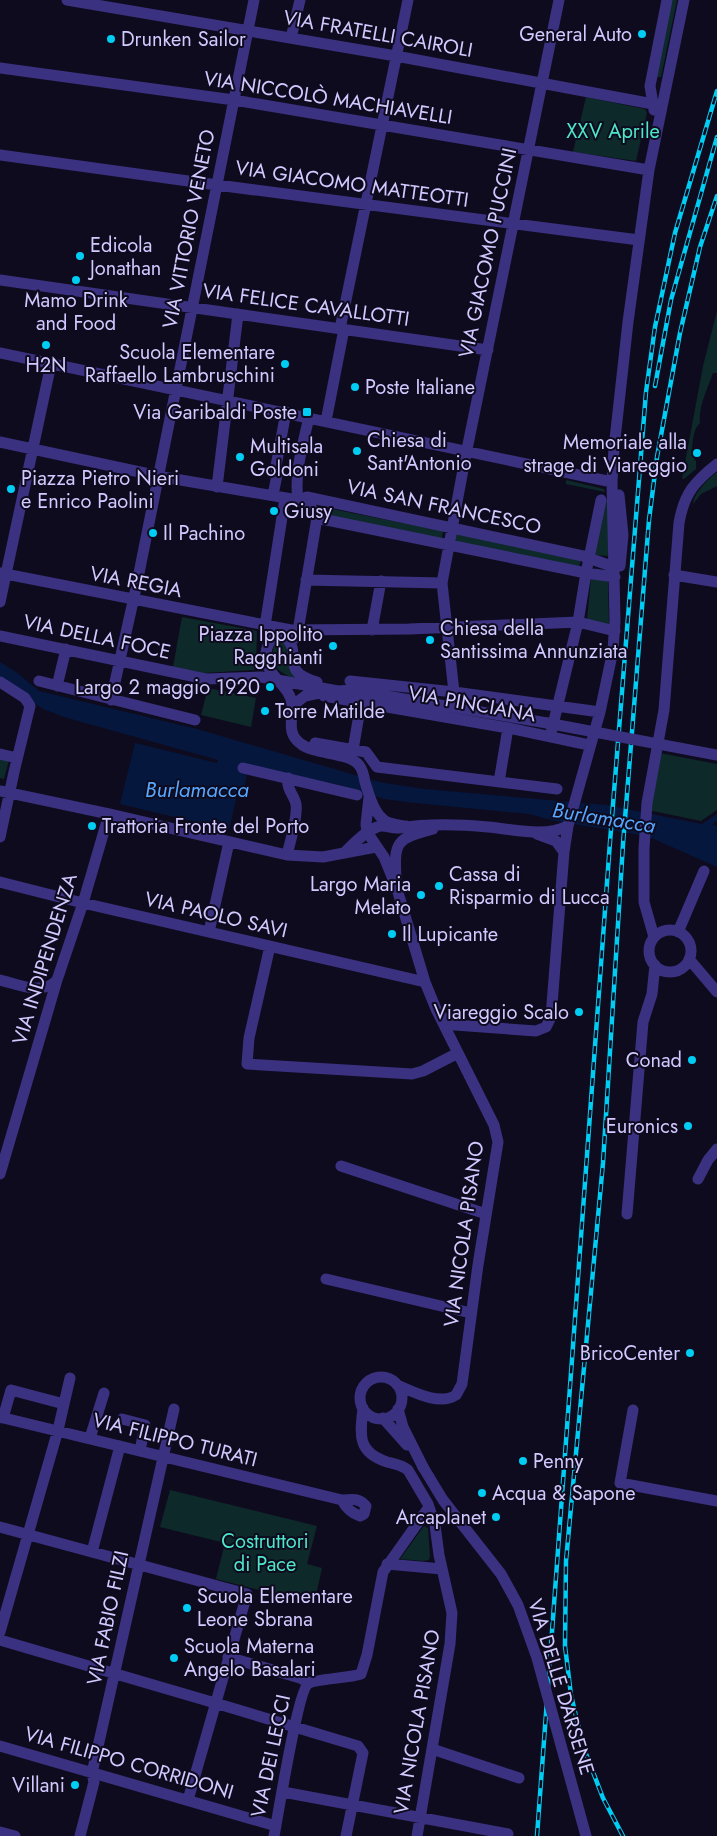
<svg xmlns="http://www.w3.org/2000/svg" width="717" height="1836" viewBox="0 0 717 1836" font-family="Jost,sans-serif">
<rect width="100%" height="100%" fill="#0f0b1f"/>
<!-- green -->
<path fill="#0d2929" d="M671,0H677L661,77H657Z
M586,97L645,109L647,113L636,161L573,152Z
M717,311V373H713C708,388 698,407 700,423C692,430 693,445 691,455L696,461V469L684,479H682L703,366Z
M717,472V486L701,494L693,504C694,493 708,479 717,472Z
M566,480L604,489L605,492L566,484Z
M606,500H608V556L595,555Z
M322,507L443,531L442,539L321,515Z
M456,534L581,559L579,567L454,542Z
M591,578L603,579L608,582L609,625L587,620Z
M182,617L257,631L256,667L254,670L204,673L173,667Z
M275,642L286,644L288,665L295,677L294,679C274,669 268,665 275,642Z
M208,688L256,698L251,727L201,715Z
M660,753L717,764V810L701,821L648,810Z
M0,758L9,760L4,779L0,778Z
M170,1490L317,1526L307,1564L322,1568L314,1604L216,1579L225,1543L160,1527Z
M424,1526L428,1528L430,1556L429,1560L423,1561L400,1559Z"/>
<!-- water -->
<path fill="#05173d" d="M0,662L16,672L39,691L197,729L379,782L424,789L606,805L702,824L717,814V821L712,825L717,826V867L647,836L555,821L529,814L406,802L384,799L336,784L247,772L243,796L237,795L229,830L120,804L135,743L217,763L218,760L64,717L43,709L0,679Z"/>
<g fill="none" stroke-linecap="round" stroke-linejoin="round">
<!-- minor -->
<path stroke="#3a3281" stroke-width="11" d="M67,0L396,56L653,104
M291,38L300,0
M0,68L234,100L649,170
M654,110L650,86L667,0
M0,155L217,185L639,240
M0,280L488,350
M340,329L408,0
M0,353L612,482
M326,421L344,329
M0,442L163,477L298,500L307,497L583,556L614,567
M217,487L238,314
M273,495L277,475L276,466L286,412
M619,495L623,535L620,566
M317,518L586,573L615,577
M0,573L291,630L409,629L578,622L615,631
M674,575L717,582
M306,580L442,583
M0,602L51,364
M270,629L265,626L285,498
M372,630L381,581
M0,636L206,679L261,677L338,691L351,690L547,723
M296,638L298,631L317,518L311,507L298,500C294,473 303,444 309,417
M39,681L195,720
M350,681L454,692L600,712
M0,682L25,698L30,706L14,772L0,837
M317,682C279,672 302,654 287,639L279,636L270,641C253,673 291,681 292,705C293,719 286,734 301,744C316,755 348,752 359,765C363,770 364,776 365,782C369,795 374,815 387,822C393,825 400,825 406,826
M57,686L66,649
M454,692L442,583L465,459L559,0
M324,696L508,728L589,745
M111,700L136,588L254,0
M292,706L305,696L324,692
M551,733L578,622L586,573L601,500
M315,743L366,752L377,767L557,789
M353,750L361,703
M0,754L17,758
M243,768L357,795
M499,782L508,728
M0,791L109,814L287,855L323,857L376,847
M369,797L366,824L367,832L384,857L397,889L425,982L436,1009L494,1125L498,1142L478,1265L462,1384L456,1395C439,1406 414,1392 397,1385
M537,834L556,841L564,852
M344,853C353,844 364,832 377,827C384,824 392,829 399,828C429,823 458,824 488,827C513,829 544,838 568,826
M287,855C290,842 298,817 296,804C294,795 286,789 288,778
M396,879C394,841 396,839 433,829
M0,882L83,903L425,982
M649 951a21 21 0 1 1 42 0a21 21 0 1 1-42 0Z
M209,932L229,842
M678,932L704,871
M654,937L644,902V849L647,803L664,710L679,523C684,494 694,482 717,464
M270,946L249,1038L247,1064L412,1074L423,1071L458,1053
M689,959L717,992
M0,980C17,984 43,996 57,980
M439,1014L449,1023L455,1025L536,1031L546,1027L551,1017L564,852L568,826L600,712L613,650L615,621L612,482L614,448L628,322L649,170L684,0
M341,1166L486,1214
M0,1174L57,980L83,903L109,814
M698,1179L708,1160L717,1149
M627,1214L643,1022L652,994L655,965
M326,1279L471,1313
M360 1398a21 21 0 1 1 42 0a21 21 0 1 1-42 0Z
M363,1408C360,1435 357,1452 387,1462C394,1464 402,1465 408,1470L428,1504L435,1525L439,1555L452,1613L450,1644L417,1836
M398,1409L403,1427L423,1467
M633,1410L620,1483L717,1501
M0,1417L342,1500C352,1499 359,1498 366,1506L364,1514L360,1516C351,1513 346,1508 342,1500
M3,1418L11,1390L64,1404
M383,1418L407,1445
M122,1419L145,1425L140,1451
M90,1438L104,1393
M0,1527L247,1594L188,1800
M92,1552L120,1446
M387,1564L442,1569
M0,1632L58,1430L70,1378
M0,1640L215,1703L358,1746L363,1753L346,1836
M228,1657L300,1678L309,1683
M0,1746L276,1826
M432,1749L519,1778
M283,1792L508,1834
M0,1832L15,1836
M80,1836L94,1782L92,1773L174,1409
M274,1836C278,1816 298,1689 309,1683C317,1679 349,1678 361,1674L367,1655L383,1572L429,1507"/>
<!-- rail casing -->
<g stroke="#00cdf4" stroke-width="4.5">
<path id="rail" d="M655,386L671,300L717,137
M537,1836L610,842L646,392L655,327L675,233L717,91
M623,1836L603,1798L583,1746L571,1695L565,1646L566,1561L603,1163L623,844L649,520L657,457L680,333L700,247L717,196"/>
</g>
<!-- rail -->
<use href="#rail" stroke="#0f0b1f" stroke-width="2.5" stroke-dasharray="8" stroke-linecap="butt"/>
<!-- minor-bridge -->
<path stroke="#3a3281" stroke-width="11" d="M547,723L717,755
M423,1467L443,1500L501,1574L518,1605L537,1658L586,1836"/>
</g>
<!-- markers -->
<g fill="#00cdf4" stroke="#0f0b1f" stroke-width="2">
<circle cx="642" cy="34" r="5"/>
<circle cx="111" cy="39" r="5"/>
<circle cx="80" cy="256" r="5"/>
<circle cx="76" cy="280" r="5"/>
<circle cx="46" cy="345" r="5"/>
<circle cx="285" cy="364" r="5"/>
<circle cx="355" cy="387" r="5"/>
<rect x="302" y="407" width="10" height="10" rx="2.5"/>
<circle cx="357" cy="451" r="5"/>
<circle cx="697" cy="453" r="5"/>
<circle cx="240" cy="457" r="5"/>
<circle cx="11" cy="489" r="5"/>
<circle cx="274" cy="511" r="5"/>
<circle cx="153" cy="533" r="5"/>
<circle cx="430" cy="640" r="5"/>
<circle cx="333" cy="646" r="5"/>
<circle cx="270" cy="687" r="5"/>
<circle cx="265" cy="711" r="5"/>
<circle cx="92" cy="826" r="5"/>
<circle cx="439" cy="886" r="5"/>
<circle cx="421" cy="895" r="5"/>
<circle cx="392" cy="934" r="5"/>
<circle cx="579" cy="1012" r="5"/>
<circle cx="692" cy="1060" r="5"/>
<circle cx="688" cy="1126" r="5"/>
<circle cx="690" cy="1353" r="5"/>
<circle cx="523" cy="1461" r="5"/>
<circle cx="482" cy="1493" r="5"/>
<circle cx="496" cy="1517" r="5"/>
<circle cx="187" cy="1608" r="5"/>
<circle cx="174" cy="1658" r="5"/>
<circle cx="75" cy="1785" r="5"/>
</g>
<g text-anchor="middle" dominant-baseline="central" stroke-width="4" stroke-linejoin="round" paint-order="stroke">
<!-- street labels -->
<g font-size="20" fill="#d2c9ff" stroke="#0f0b1f">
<text transform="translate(378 34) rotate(10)">VIA FRATELLI CAIROLI</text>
<text transform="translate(328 98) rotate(9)">VIA NICCOLÒ MACHIAVELLI</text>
<text transform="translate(352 184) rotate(8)">VIA GIACOMO MATTEOTTI</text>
<text transform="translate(189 229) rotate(-79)">VIA VITTORIO VENETO</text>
<text transform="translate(488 253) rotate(-78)">VIA GIACOMO PUCCINI</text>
<text transform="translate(306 305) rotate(8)">VIA FELICE CAVALLOTTI</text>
<text transform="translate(444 507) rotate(12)">VIA SAN FRANCESCO</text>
<text transform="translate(136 582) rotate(11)">VIA REGIA</text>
<text transform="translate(97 637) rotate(12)">VIA DELLA FOCE</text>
<text transform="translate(472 704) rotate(10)">VIA PINCIANA</text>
<text transform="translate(216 915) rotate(13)">VIA PAOLO SAVI</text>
<text transform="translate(45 959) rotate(-73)">VIA INDIPENDENZA</text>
<text transform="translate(464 1234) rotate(-82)">VIA NICOLA PISANO</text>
<text transform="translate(175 1440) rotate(14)">VIA FILIPPO TURATI</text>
<text transform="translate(108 1618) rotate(-78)">VIA FABIO FILZI</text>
<text transform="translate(561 1687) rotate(73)">VIA DELLE DARSENE</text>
<text transform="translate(417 1722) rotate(-80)">VIA NICOLA PISANO</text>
<text transform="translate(271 1756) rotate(-78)">VIA DEI LECCI</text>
<text transform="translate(129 1763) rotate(16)">VIA FILIPPO CORRIDONI</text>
</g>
<!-- poi labels -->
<g font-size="20" fill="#d2c9ff" stroke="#0f0b1f" text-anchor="start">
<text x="632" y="34" text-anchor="end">General Auto</text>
<text x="121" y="39">Drunken Sailor</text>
<text x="90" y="245">Edicola<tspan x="90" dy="23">Jonathan</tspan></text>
<text x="76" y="300" text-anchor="middle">Mamo Drink<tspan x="76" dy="23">and Food</tspan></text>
<text x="275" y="352" text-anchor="end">Scuola Elementare<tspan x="275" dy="23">Raffaello Lambruschini</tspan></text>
<text x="46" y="365" text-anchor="middle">H2N</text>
<text x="365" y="387">Poste Italiane</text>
<text x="297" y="412" text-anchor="end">Via Garibaldi Poste</text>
<text x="367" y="440">Chiesa di<tspan x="367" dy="23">Sant'Antonio</tspan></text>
<text x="687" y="442" text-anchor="end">Memoriale alla<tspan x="687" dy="23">strage di Viareggio</tspan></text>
<text x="250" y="446">Multisala<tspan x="250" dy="23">Goldoni</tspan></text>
<text x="21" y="478">Piazza Pietro Nieri<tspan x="21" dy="23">e Enrico Paolini</tspan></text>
<text x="284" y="511">Giusy</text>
<text x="163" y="533">Il Pachino</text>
<text x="440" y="628">Chiesa della<tspan x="440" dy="23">Santissima Annunziata</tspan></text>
<text x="323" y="634" text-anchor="end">Piazza Ippolito<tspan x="323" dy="23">Ragghianti</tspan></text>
<text x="260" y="687" text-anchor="end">Largo 2 maggio 1920</text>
<text x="275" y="711">Torre Matilde</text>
<text x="102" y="826">Trattoria Fronte del Porto</text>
<text x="449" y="874">Cassa di<tspan x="449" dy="23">Risparmio di Lucca</tspan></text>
<text x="411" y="884" text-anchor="end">Largo Maria<tspan x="411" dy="23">Melato</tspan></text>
<text x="402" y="934">Il Lupicante</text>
<text x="569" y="1012" text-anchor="end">Viareggio Scalo</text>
<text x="682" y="1060" text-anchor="end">Conad</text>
<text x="678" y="1126" text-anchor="end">Euronics</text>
<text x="680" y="1353" text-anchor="end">BricoCenter</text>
<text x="533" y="1461">Penny</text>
<text x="492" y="1493">Acqua &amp; Sapone</text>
<text x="486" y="1517" text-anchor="end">Arcaplanet</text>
<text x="197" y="1596">Scuola Elementare<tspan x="197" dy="23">Leone Sbrana</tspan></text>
<text x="184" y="1646">Scuola Materna<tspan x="184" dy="23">Angelo Basalari</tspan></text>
<text x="65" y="1785" text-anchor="end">Villani</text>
</g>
<!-- park labels -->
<g font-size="20" fill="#4de7c9" stroke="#0f0b1f">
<text x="613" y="131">XXV Aprile</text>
<text x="265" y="1541">Costruttori<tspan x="265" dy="23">di Pace</tspan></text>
</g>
<!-- water labels -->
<g font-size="21" font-style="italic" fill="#57a7ff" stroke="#0f0b1f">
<text x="197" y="790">Burlamacca</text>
<text transform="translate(604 818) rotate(9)">Burlamacca</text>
</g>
</g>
</svg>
